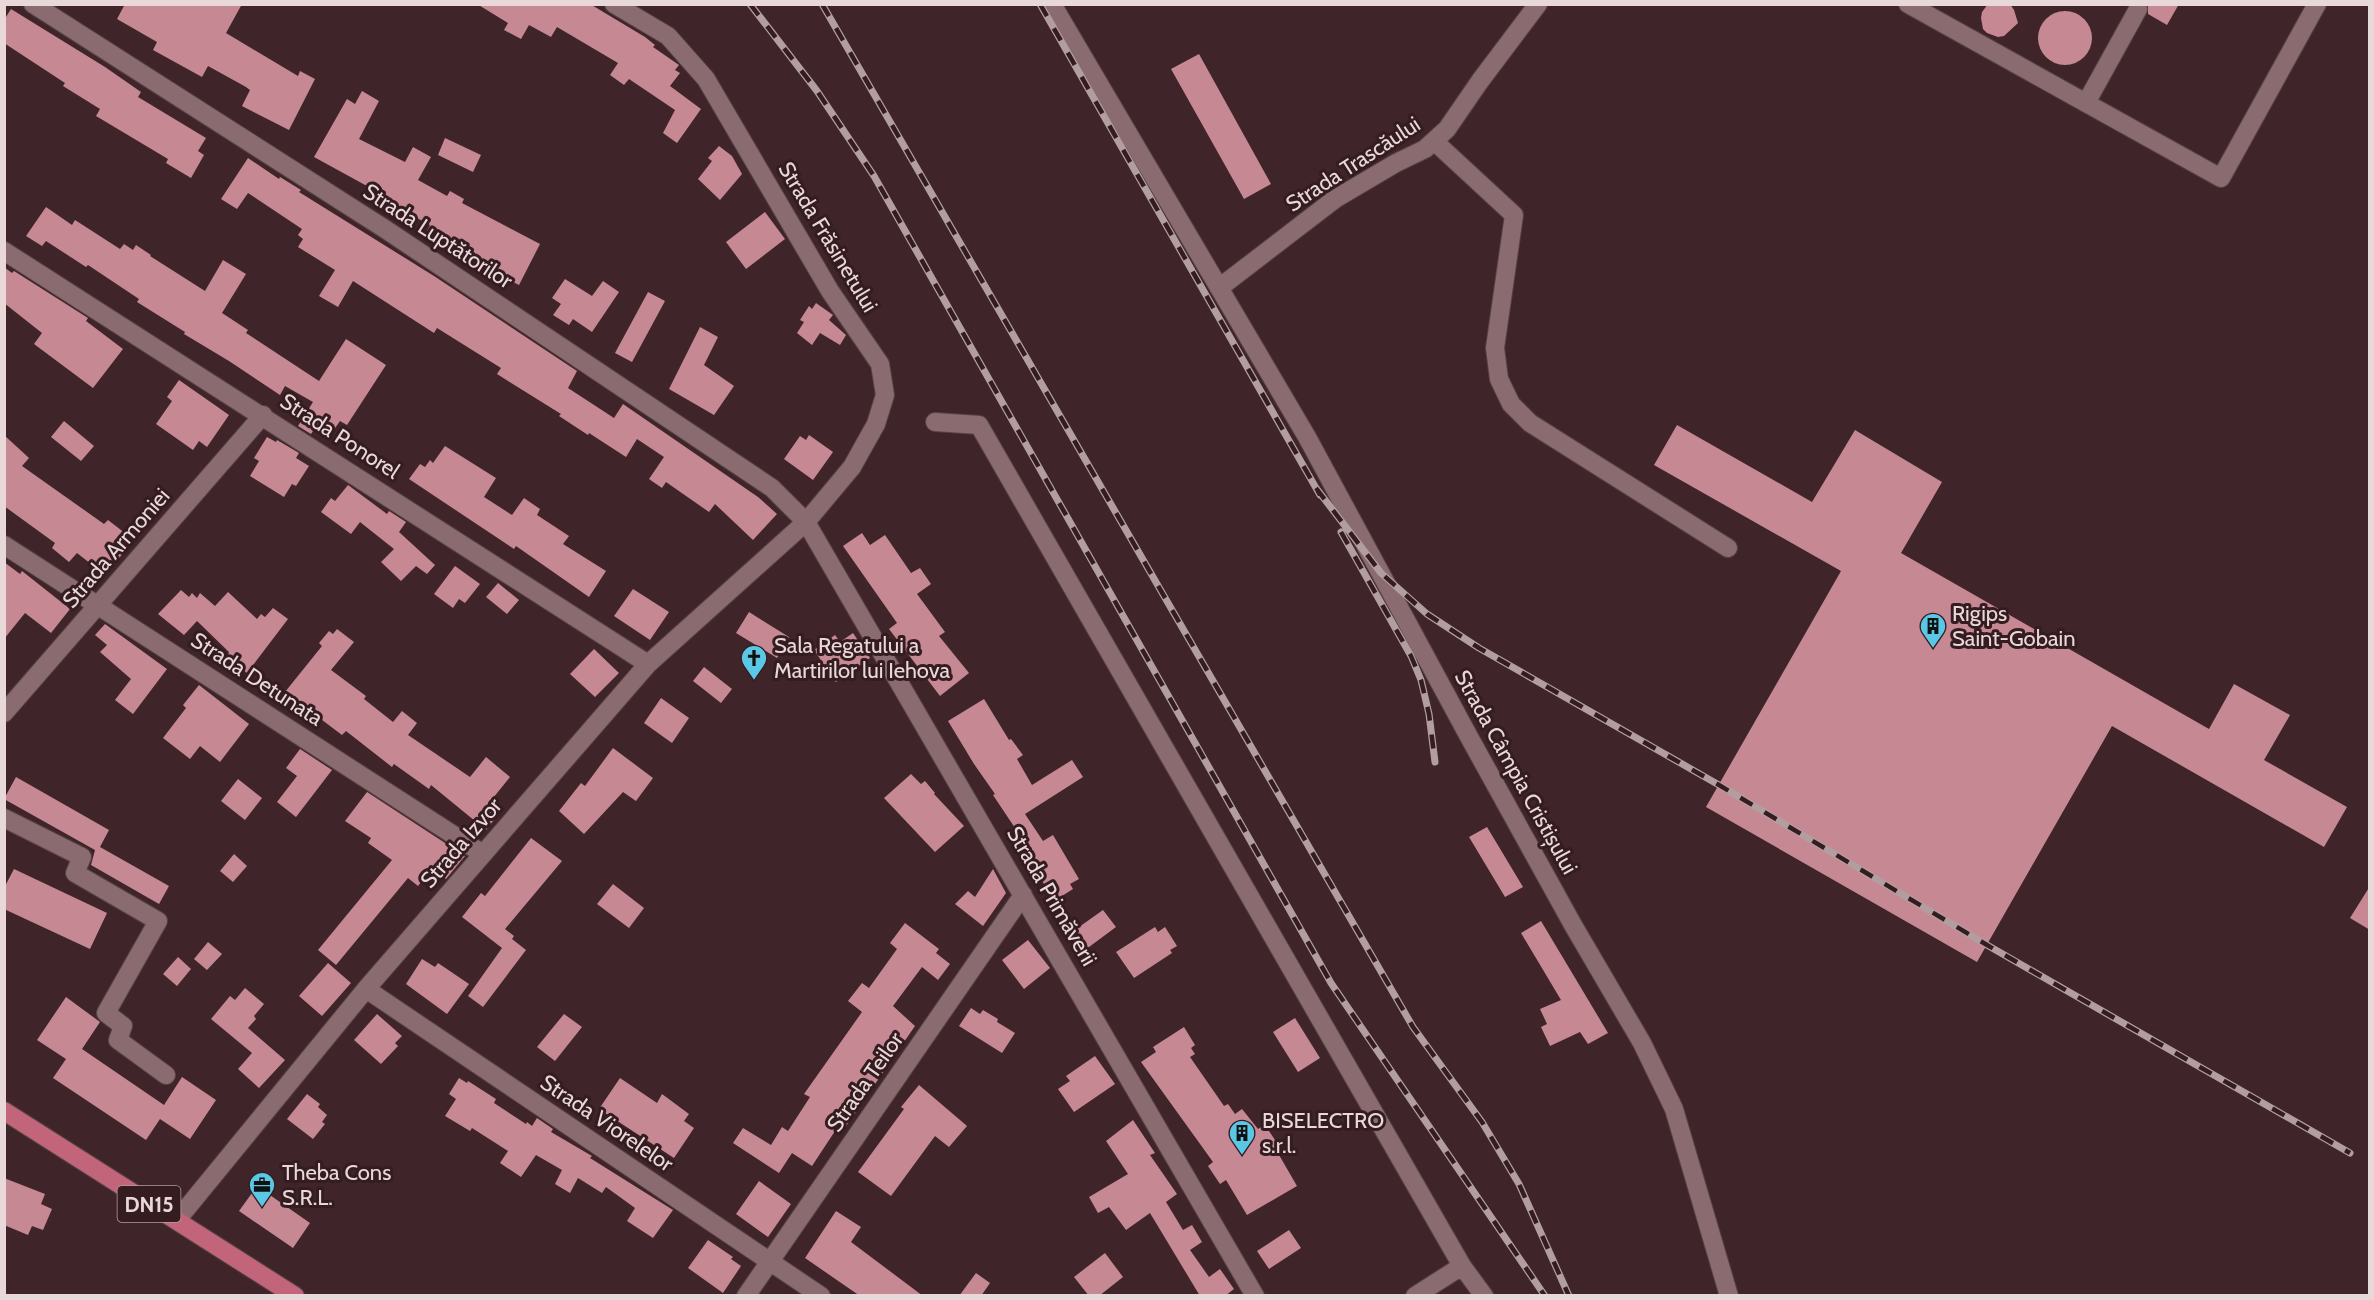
<svg xmlns="http://www.w3.org/2000/svg" width="2374" height="1300" viewBox="0 0 2374 1300" font-family="Cabin,sans-serif">
<rect width="100%" height="100%" fill="#3f252a"/>
<!-- building -->
<path fill="#c68993" d="M125,4H242L226,33L298,76L300,71L315,79L289,130L242,106L250,90L246,87L208,66L202,77L153,50L157,42L117,19Z
M477,4H590L645,37L655,45L653,47L679,65L675,70L680,73L670,86L701,109L677,143L663,133L675,110L629,79L624,85L610,75L618,63L557,27L551,37L529,25L521,39L504,30L508,23Z
M1988,4H2010L2014,10L2018,23L2004,36L1998,37L1987,33L1983,29L1981,18L1982,12Z
M2148,4H2179L2167,25L2148,14Z
M11,9L105,67L141,92L138,97L206,138L198,151L204,155L191,178L166,163L168,159L96,116L100,109L63,86L65,83L4,43V20Z
M2038 38a27 27 0 1 1 54 0a27 27 0 1 1-54 0Z
M1199,54L1271,184L1244,199L1171,69Z
M362,91L379,101L359,139L405,162L413,147L431,157L418,180L447,196L450,191L464,199L462,203L540,244L519,285L503,277L504,274L472,258L473,255L427,231L430,225L385,201L387,197L314,157L347,99L355,104Z
M445,138L481,155L473,172L438,155Z
M719,146L732,156L742,174L720,200L698,179L712,161L708,158Z
M248,158L279,179L280,177L301,190L299,192L434,276L577,371L568,388L614,418L623,404L758,497L777,514L753,540L715,504L709,512L666,482L662,488L649,479L664,457L637,439L626,457L589,433L588,435L559,416L561,414L497,374L501,368L437,328L434,333L353,281L338,307L319,296L335,270L298,247L303,239L298,235L302,229L248,193L237,209L221,199Z
M46,207L72,225L75,220L120,249L124,244L133,250L136,245L151,255L150,256L205,291L223,260L246,274L222,313L248,330L246,333L319,381L346,339L386,365L347,425L340,421L331,434L317,425L311,434L298,426L313,402L285,386L280,395L229,361L184,334L185,332L137,302L139,299L88,265L86,267L46,241L42,246L26,236Z
M765,212L785,239L746,269L726,242Z
M4,267L12,273L14,271L88,318L86,321L123,349L93,388L34,344L42,333L4,303Z
M565,279L592,296L603,281L619,292L592,332L573,319L569,325L553,315L561,304L552,298Z
M648,292L665,301L632,362L615,353Z
M816,303L833,315L829,320L846,335L840,345L820,333L812,345L797,333L804,322L800,320L809,306L812,309Z
M700,327L718,337L704,365L734,386L714,415L669,389Z
M179,380L229,415L207,447L199,441L193,450L156,424L172,401L167,397Z
M64,421L94,446L81,461L51,437Z
M1677,425L1812,502L1855,430L1942,482L1901,553L2209,729L2234,684L2290,715L2264,760L2347,807L2324,847L2112,726L1977,962L1706,807L1841,571L1654,465Z
M4,435L29,458L22,466L104,524L108,520L130,537L126,543L129,546L105,575L77,553L69,562L52,548L55,543L4,506Z
M809,435L833,452L813,480L784,459L800,436L806,440Z
M267,437L276,442L277,440L299,453L296,458L309,466L296,486L292,484L284,497L250,476L259,461L254,458Z
M445,446L496,478L484,497L512,515L524,498L540,509L537,515L569,536L563,544L606,571L589,597L516,546L514,549L409,479L420,464L425,467L430,460L433,463Z
M348,485L387,514L389,511L406,522L399,532L435,565L427,574L416,566L401,581L381,562L394,549L360,522L351,534L321,512L331,498L335,501Z
M862,533L870,545L885,535L911,573L920,568L931,584L917,594L945,632L939,636L969,673L940,696L889,629L897,623L843,546Z
M4,562L20,574L22,571L70,609L51,633L25,613L4,639Z
M455,566L480,584L465,603L459,599L453,608L434,594Z
M498,583L519,600L507,614L486,597Z
M633,589L669,612L650,640L614,616Z
M181,590L189,597L192,593L197,598L200,593L215,606L228,592L257,619L261,614L265,617L273,608L288,619L247,673L227,659L229,652L197,621L184,635L158,614Z
M749,612L789,637L777,658L736,633Z
M105,624L167,669L133,714L115,700L131,679L100,652L107,645L95,635Z
M337,629L354,642L331,670L366,696L364,699L393,722L402,711L417,723L408,735L470,777L486,757L510,777L489,803L500,812L486,830L431,785L429,789L394,764L392,767L346,731L342,735L285,692L322,646L319,643L329,631L333,634Z
M853,633L870,658L836,682L814,650L835,635L840,642Z
M594,649L619,673L595,697L570,674Z
M704,667L732,689L721,703L693,681Z
M199,685L249,724L220,762L200,746L190,759L163,738L186,708L183,705Z
M661,698L689,718L672,743L644,723Z
M984,699L1009,740L1011,739L1023,755L1017,759L1032,785L1072,760L1083,777L1025,814L1043,841L1053,835L1079,879L1070,884L1073,889L1054,901L1034,867L1039,864L993,795L995,794L974,764L948,721Z
M613,748L653,778L636,801L623,792L584,834L559,811L581,783L585,786Z
M300,749L332,770L296,817L277,802L297,776L286,768Z
M911,774L921,784L925,781L935,793L934,794L964,826L935,852L884,798Z
M16,777L109,830L100,847L169,886L159,904L91,865L95,850L4,799Z
M238,779L262,798L245,820L221,801Z
M367,792L465,856L446,879L432,868L418,886L408,878L336,965L318,950L392,860L368,843L371,838L345,821Z
M1487,827L1523,887L1505,897L1469,837Z
M531,838L562,861L505,929L514,936L512,939L526,950L483,1007L468,996L502,948L462,917L481,893L485,896Z
M234,854L247,866L233,882L220,871Z
M14,869L107,913L90,949L4,909V888Z
M993,869L1006,893L983,926L955,904L968,891L975,897Z
M613,884L644,908L629,928L597,904Z
M2370,886V930L2350,918Z
M1103,910L1116,927L1085,950L1072,932Z
M1541,921L1608,1033L1588,1044L1580,1032L1550,1046L1541,1027L1547,1024L1540,1009L1561,1000L1521,933Z
M905,923L939,949L936,953L950,964L938,980L922,967L893,1006L915,1026L842,1132L837,1128L812,1166L792,1153L779,1173L733,1143L743,1128L771,1145L782,1127L788,1131L810,1097L804,1094L862,1012L848,1001L862,983L869,988L897,949L890,943Z
M1155,927L1158,932L1165,927L1177,946L1170,950L1172,953L1134,978L1116,952Z
M1028,940L1050,968L1024,989L1002,960Z
M208,942L222,954L207,970L194,959Z
M178,957L191,969L177,986L163,974Z
M422,959L435,967L438,963L469,984L447,1014L406,984Z
M328,963L351,983L322,1016L299,996Z
M245,988L264,1004L254,1016L256,1019L248,1028L285,1060L259,1088L238,1069L252,1053L211,1019L230,996L235,1000Z
M66,997L100,1022L82,1049L164,1105L182,1077L216,1100L190,1139L160,1119L146,1140L53,1078L66,1059L37,1040Z
M971,1008L980,1014L983,1010L998,1019L997,1022L1015,1033L1002,1053L959,1026Z
M377,1014L402,1036L395,1043L398,1046L381,1064L354,1040Z
M564,1014L582,1027L555,1061L537,1047Z
M1295,1018L1320,1058L1298,1072L1273,1032Z
M1184,1027L1195,1045L1191,1048L1195,1054L1190,1057L1224,1106L1228,1104L1235,1114L1242,1109L1258,1129L1265,1125L1279,1146L1275,1148L1297,1186L1247,1215L1226,1180L1220,1184L1208,1166L1213,1162L1141,1062L1156,1052L1153,1047Z
M1095,1056L1115,1084L1074,1112L1058,1089L1070,1081L1066,1076Z
M459,1078L467,1083L468,1081L496,1099L494,1103L526,1124L527,1122L532,1126L537,1118L553,1129L551,1132L592,1156L590,1158L673,1210L653,1238L627,1221L635,1208L606,1187L602,1193L578,1178L570,1193L555,1184L562,1170L536,1155L521,1177L500,1163L508,1151L472,1128L470,1131L445,1116L456,1099L449,1094Z
M620,1078L657,1103L662,1094L689,1114L684,1121L694,1128L674,1158L599,1109Z
M919,1085L967,1126L949,1147L935,1136L891,1196L858,1172L904,1109L901,1107Z
M307,1094L320,1104L318,1107L327,1115L322,1122L325,1124L313,1139L287,1119Z
M1133,1120L1155,1153L1150,1155L1177,1194L1166,1202L1183,1230L1192,1225L1202,1242L1190,1250L1209,1277L1220,1269L1234,1289L1225,1296H1200L1150,1213L1126,1230L1109,1207L1098,1213L1089,1197L1128,1174L1106,1141Z
M4,1178L45,1194L41,1204L52,1209L43,1230L32,1226L28,1235L4,1225Z
M759,1181L791,1204L768,1237L736,1214Z
M257,1186L310,1223L293,1248L239,1211Z
M836,1211L861,1227L851,1242L923,1296H860L805,1258Z
M1289,1230L1301,1248L1269,1269L1257,1251Z
M708,1240L733,1257L731,1259L741,1266L723,1293L688,1268Z
M1105,1253L1123,1277L1099,1296H1089L1074,1277Z
M976,1273L990,1283L981,1296H959Z"/>
<g fill="none" stroke-linecap="round" stroke-linejoin="round">
<!-- minor casing -->
<g stroke="#574346" stroke-width="20">
<path id="minor" d="M33,4L385,229L772,488L806,522L1255,1296
M1052,4L1307,437L1468,735L1573,925L1642,1043L1674,1109L1729,1296
M1908,4L2221,178L2317,4
M2086,103L2138,9
M1434,141L1514,215L1495,348L1499,379L1511,404L1530,423L1728,548
M4,251L648,664
M1219,288L1335,199L1396,163L1425,149L1447,129L1480,81L1538,4
M935,422L979,425L1462,1266L1415,1296
M4,545L483,854
M4,713L263,415
M4,818L82,857L75,873L158,921L106,1013L123,1026L118,1040L166,1075
M366,989L821,1296
M177,1220L366,989L648,664L806,522L852,467L876,424L885,395L880,364L830,291L706,79L668,36L614,4
M1462,1266L1484,1296
M746,1296L1023,895"/>
</g>
<!-- major casing -->
<g stroke="#574346" stroke-width="20">
<path id="major" d="M4,1111L295,1296"/>
</g>
<!-- minor -->
<use href="#minor" stroke="#8a6c70" stroke-width="18"/>
<!-- major -->
<use href="#major" stroke="#c3657a" stroke-width="18"/>
<!-- rail casing -->
<g stroke="#b29ea1" stroke-width="7">
<path id="rail" d="M750,4L817,91L874,176L1331,983L1545,1296
M822,4L1413,1027L1482,1122L1519,1184L1569,1296
M1040,4L1320,495
M1316,488L1381,573L1427,614L1479,648L1719,785L1987,945L2350,1153
M1341,532L1411,656L1421,680L1429,714L1435,762"/>
</g>
<!-- rail -->
<use href="#rail" stroke="#341c20" stroke-width="4.5" stroke-dasharray="14" stroke-linecap="butt"/>
</g>
<!-- icons -->
<defs>
<g id="building-pin" transform="scale(1.35)"><path d="M0 17L-7.5 6A9.5 9.5 0 1 1 7.5 6Z" fill="#5ac8e5" stroke="#341c20"/><path d="M-4-6H4V6H1V3H-1V6H-4ZM-2.5-4.3h1.7v1.8h-1.7ZM.8-4.3h1.7v1.8H.8ZM-2.5-1h1.7V.8h-1.7ZM.8-1h1.7V.8H.8Z" fill="#111"/></g>
<g id="church-pin" transform="scale(1.35)"><path d="M0 17L-7.5 6A9.5 9.5 0 1 1 7.5 6Z" fill="#5ac8e5" stroke="#341c20"/><path d="M-1.2-6h2.4v3.5h3.3v2.4h-3.3V6h-2.4V-.1h-3.3v-2.4h3.3Z" fill="#111"/></g>
<g id="office-pin" transform="scale(1.35)"><path d="M0 17L-7.5 6A9.5 9.5 0 1 1 7.5 6Z" fill="#5ac8e5" stroke="#341c20"/><path d="M-6-3h4V-5.5h4V-3h4V5H-6ZM-1-4.5V-3h2v-1.5ZM-6 0V1H6V0Z" fill="#111"/></g>
</defs>
<g fill-rule="evenodd">
<use href="#building-pin" x="1933" y="626"/>
<use href="#church-pin" x="754" y="658"/>
<use href="#building-pin" x="1242" y="1133"/>
<use href="#office-pin" x="262" y="1185"/>
</g>
<g text-anchor="middle" dominant-baseline="central" stroke-width="6" stroke-linejoin="round" paint-order="stroke">
<!-- shield labels -->
<rect fill="#341c20" stroke="#b3a0a2" stroke-width="1.5" x="117.5" y="1186" width="63" height="36" rx="4.5"/>
<g font-size="21" font-weight="bold" fill="#e9d8da">
<text x="149" y="1204">DN15</text>
</g>
<!-- street labels -->
<g font-size="22" fill="#e9d8da" stroke="#341c20">
<text transform="translate(1353 164) rotate(-33)">Strada Trascăului</text>
<text transform="translate(438 236) rotate(33)">Strada Luptătorilor</text>
<text transform="translate(828 237) rotate(59)">Strada Frăsinetului</text>
<text transform="translate(340 436) rotate(33)">Strada Ponorel</text>
<text transform="translate(116 548) rotate(-49)">Strada Armoniei</text>
<text transform="translate(257 679) rotate(33)">Strada Detunata</text>
<text transform="translate(1516 772) rotate(61)">Strada Câmpia Cristișului</text>
<text transform="translate(461 843) rotate(-49)">Strada Izvor</text>
<text transform="translate(1052 896) rotate(60)">Strada Primăverii</text>
<text transform="translate(865 1082) rotate(-55)">Strada Teilor</text>
<text transform="translate(607 1123) rotate(34)">Strada Viorelelor</text>
</g>
<!-- poi labels -->
<g font-size="22" fill="#e9d8da" stroke="#341c20" text-anchor="start">
<text x="1952" y="613">Rigips<tspan x="1952" dy="25">Saint-Gobain</tspan></text>
<text x="774" y="645">Sala Regatului a<tspan x="774" dy="25">Martirilor lui Iehova</tspan></text>
<text x="1262" y="1120">BISELECTRO<tspan x="1262" dy="25">s.r.l.</tspan></text>
<text x="282" y="1172">Theba Cons<tspan x="282" dy="25">S.R.L.</tspan></text>
</g>
</g>
<!-- border -->
<rect width="2374" height="1300" fill="none" stroke="#e9d8da" stroke-width="12"/>
</svg>
